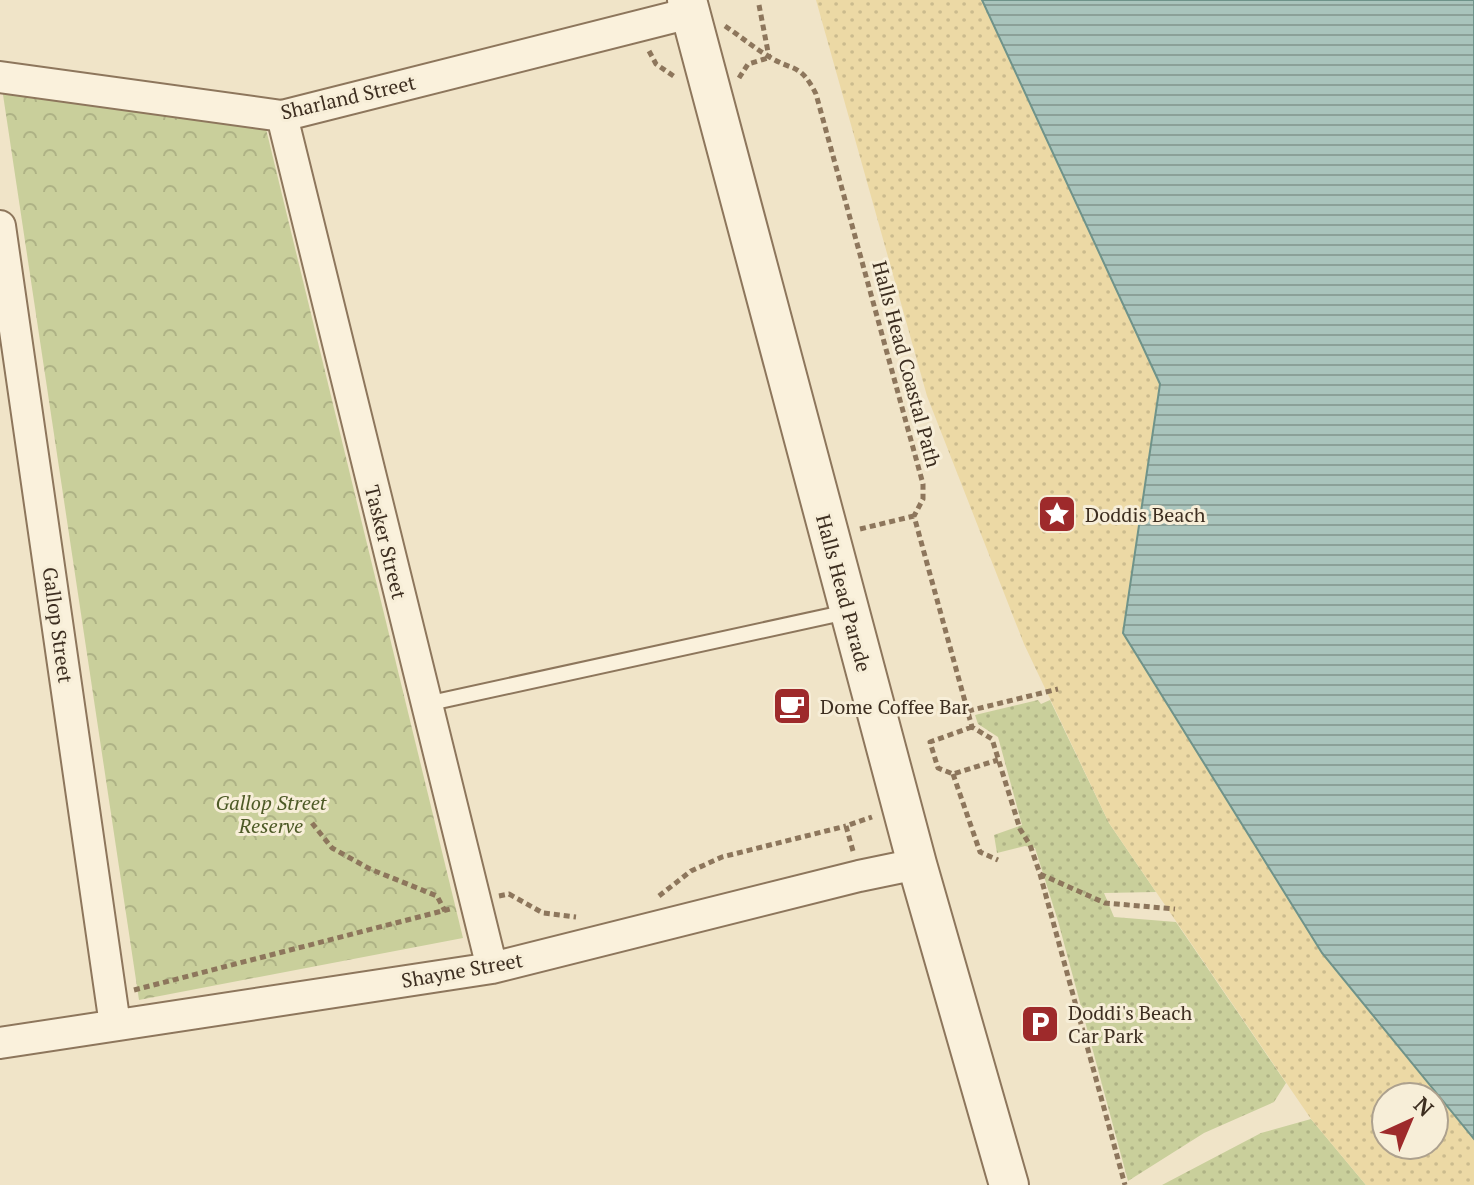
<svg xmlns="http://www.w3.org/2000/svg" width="1474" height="1185" viewBox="0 0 1474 1185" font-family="'PT Serif',serif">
<defs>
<pattern id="grass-dots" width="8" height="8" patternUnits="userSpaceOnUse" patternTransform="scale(2)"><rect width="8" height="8" fill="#c9cf9b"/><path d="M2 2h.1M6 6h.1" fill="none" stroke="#aeb285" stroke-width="1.8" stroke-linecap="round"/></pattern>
<pattern id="sand-dots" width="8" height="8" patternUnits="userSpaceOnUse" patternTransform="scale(2)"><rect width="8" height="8" fill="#ecd9a5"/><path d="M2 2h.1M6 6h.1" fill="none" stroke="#cbbb8e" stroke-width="1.8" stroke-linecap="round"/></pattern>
<pattern id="park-crowns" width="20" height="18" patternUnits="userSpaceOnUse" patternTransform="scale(2)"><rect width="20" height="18" fill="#c9cf9b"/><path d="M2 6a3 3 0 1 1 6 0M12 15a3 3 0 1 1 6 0" fill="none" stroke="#aeb285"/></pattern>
<pattern id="water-rules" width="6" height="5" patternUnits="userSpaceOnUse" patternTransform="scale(2)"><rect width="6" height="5" fill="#a9c4bc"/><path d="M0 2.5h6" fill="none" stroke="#8ba098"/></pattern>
</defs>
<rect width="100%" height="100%" fill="#f0e4c8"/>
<!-- grass -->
<path fill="url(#grass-dots)" d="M1038,700L1041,704L1050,700L1109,823L1156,892L1104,893L1114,917L1176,922L1286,1083L1274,1102L1204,1133L1128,1181L1058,921L1035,848L1025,846L997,853L994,835L1022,825L998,737L978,724L975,715Z
M1311,1119L1366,1185H1162L1261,1133Z"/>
<!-- sand -->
<path fill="url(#sand-dots)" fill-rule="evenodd" d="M816,0H982L1160,384L1123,633L1322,953L1474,1139V1185H1366L1311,1119L1109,823L1024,644L927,396ZM1386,1097H1434V1145H1386Z"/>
<!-- park -->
<path fill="url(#park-crowns)" d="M2,88L266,129L463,938L139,1000Z"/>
<!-- water -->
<path fill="url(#water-rules)" stroke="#6f938a" stroke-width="2" d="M982,0H1474V1139L1322,953L1123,633L1160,384Z"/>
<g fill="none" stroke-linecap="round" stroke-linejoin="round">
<!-- service casing -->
<g stroke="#8d765c" stroke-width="18">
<path id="service" d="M426,704L847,612"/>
</g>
<!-- minor casing -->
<g stroke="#8d765c" stroke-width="34">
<path id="minor" d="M0,77L282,116L690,13
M282,116L492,968
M0,226L115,1025
M0,1043L492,968L859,876L917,864"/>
</g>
<!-- tertiary casing -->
<g stroke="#8d765c" stroke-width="42">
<path id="tertiary" d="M687,0L917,864L1009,1185"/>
</g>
<!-- path -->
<path stroke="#8d765c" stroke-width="5" stroke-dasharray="6 4" stroke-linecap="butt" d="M759,5L769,57
M725,26C740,36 753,47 768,56C793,72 800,62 816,94L923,484V499L914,516L972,727L992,739L1020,829L1030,845L1040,874L1125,1185
M649,51L656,64L675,77
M739,78L748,64L768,58
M860,529L914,516
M968,711L1058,689
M972,727L930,742L938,768L953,774L998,760
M953,774L980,852L998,860
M312,823L332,848L370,869L437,896L445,911
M853,851L846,826L872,817
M1040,874L1105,903L1175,909
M499,896L509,894L543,913L576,917
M659,896L691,871L722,857L846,826
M134,990L450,909"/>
<!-- service -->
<use href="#service" stroke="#faf1dc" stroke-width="14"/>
<!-- minor -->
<use href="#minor" stroke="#faf1dc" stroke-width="30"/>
<!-- tertiary -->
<use href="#tertiary" stroke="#faf1dc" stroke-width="38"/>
</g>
<!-- icons -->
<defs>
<g id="sight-square" transform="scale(2)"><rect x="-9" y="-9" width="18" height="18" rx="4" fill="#9e2a2b" stroke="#f7eed8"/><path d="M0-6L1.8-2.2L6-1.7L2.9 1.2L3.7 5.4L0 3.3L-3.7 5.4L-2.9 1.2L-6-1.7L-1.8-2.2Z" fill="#fff"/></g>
<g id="cafe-square" transform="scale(2)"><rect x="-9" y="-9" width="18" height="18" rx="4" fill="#9e2a2b" stroke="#f7eed8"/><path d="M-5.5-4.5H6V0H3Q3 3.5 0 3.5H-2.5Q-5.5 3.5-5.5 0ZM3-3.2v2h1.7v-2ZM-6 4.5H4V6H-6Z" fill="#fff"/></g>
<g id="parking-square" transform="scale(2)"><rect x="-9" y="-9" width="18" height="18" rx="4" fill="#9e2a2b" stroke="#f7eed8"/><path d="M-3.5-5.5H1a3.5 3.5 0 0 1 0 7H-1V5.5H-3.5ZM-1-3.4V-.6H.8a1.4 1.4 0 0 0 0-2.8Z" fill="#fff"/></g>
</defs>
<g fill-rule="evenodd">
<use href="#sight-square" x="1057" y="514"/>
<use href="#cafe-square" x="792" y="706"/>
<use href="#parking-square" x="1040" y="1024"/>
</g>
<g text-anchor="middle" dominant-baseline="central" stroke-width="6" stroke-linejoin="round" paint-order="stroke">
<!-- street labels -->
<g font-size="20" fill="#3d2e20" stroke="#f7eed8">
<text transform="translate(348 97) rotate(-13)">Sharland Street</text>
<text transform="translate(907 364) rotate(75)">Halls Head Coastal Path</text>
<text transform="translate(386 542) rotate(76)">Tasker Street</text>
<text transform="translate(844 593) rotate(75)">Halls Head Parade</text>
<text transform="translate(58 625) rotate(82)">Gallop Street</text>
<text transform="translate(462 970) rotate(-10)">Shayne Street</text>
</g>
<!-- poi labels -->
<g font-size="20" fill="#3d2e20" stroke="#f7eed8" text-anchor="start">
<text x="1085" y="514">Doddis Beach</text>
<text x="820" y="706">Dome Coffee Bar</text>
<text x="1068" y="1012">Doddi's Beach<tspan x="1068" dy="23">Car Park</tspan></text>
</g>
<!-- park labels -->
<g font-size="20" font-style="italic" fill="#4d5a26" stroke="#f7eed8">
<text x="271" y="802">Gallop Street<tspan x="271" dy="23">Reserve</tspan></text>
</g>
</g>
<!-- north arrow -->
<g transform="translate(1410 1121) rotate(44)"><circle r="38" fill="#f7eed8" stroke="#ada18e" stroke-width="2"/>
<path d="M0-6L14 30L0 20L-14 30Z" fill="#9e2a2b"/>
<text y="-12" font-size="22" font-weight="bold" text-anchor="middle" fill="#3d2e20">N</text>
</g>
</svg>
